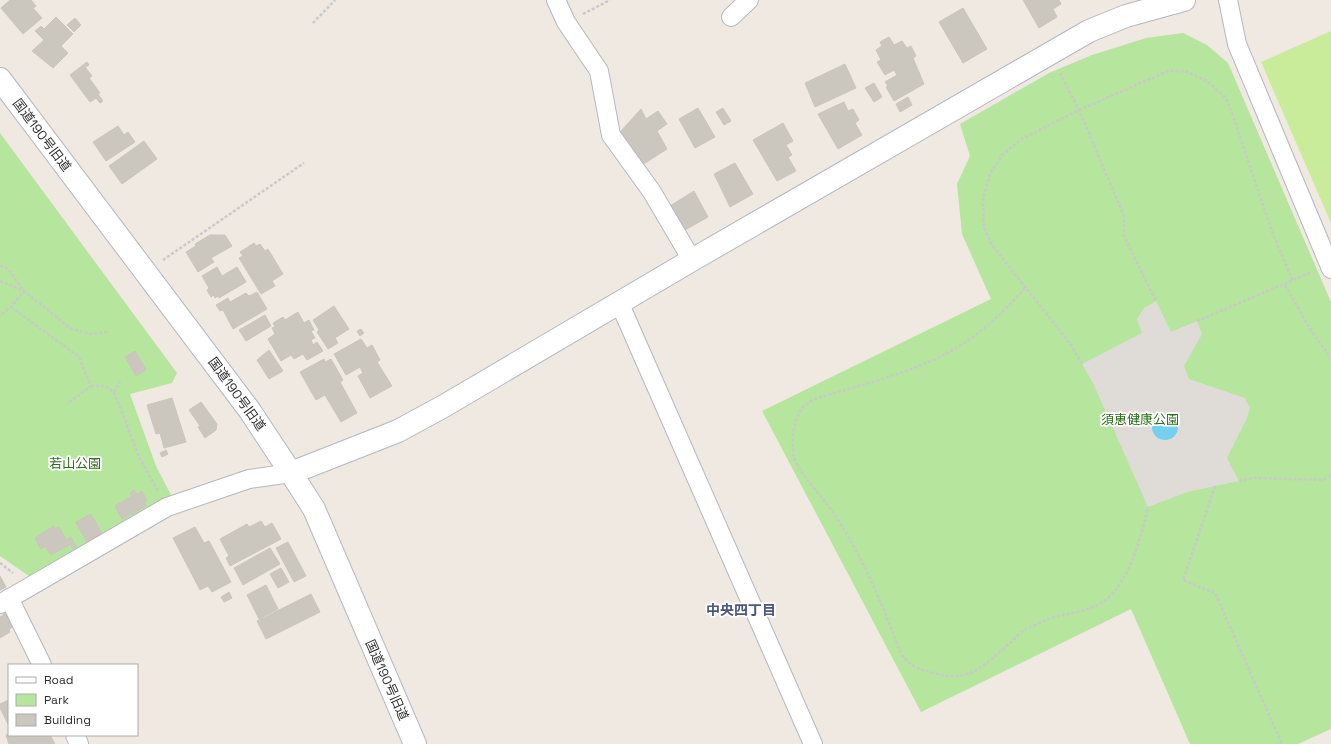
<svg xmlns="http://www.w3.org/2000/svg" width="1331" height="744" viewBox="0 0 1331 744" font-family="'Space Grotesk','Noto Sans JP',sans-serif">
<rect width="100%" height="100%" fill="#efe9e1"/>
<!-- green -->
<path fill="#b6e59e" d="M1183,33L1207,45L1228,63L1331,302V729L1298,744H1190L1131,609L921,712L762,411L991,299L962,234L957,184L970,156L960,124L1049,73L1092,55L1146,38Z
M0,133L177,373L172,383L130,394L156,466L171,495L29,576L0,556Z"/>
<!-- pitch -->
<path fill="#c9ec9a" d="M1331,31V223L1261,62Z"/>
<!-- plaza -->
<path fill="#dfdcd8" d="M1156,301L1171,332L1197,321L1202,334L1184,366L1189,379L1245,398L1250,408L1247,418L1227,458L1239,481L1187,492L1148,507L1093,383L1082,364L1142,333L1137,319L1144,308Z"/>
<!-- water -->
<path fill="#75cff0" d="M1152 427a13 13 0 1 1 26 0a13 13 0 1 1-26 0Z"/>
<!-- building -->
<path fill="#cbc7bf" stroke="#cbc5ba" d="M10,0H31L36,6L33,8L42,18L23,34L1,8Z
M1023,0H1059L1061,4L1053,9L1057,17L1039,28Z
M963,8L987,49L963,63L939,22Z
M56,17L73,34L61,46L68,53L53,68L32,51L44,40L35,31L41,26L44,29Z
M75,18L81,25L74,32L67,25Z
M889,37L894,45L902,41L907,48L911,46L916,56L913,58L924,84L894,101L886,87L888,86L885,82L897,75L894,70L885,75L877,62L881,60L876,50L882,46L880,42Z
M87,62L89,65L85,67L92,76L89,78L100,93L98,94L103,101L100,103L96,98L90,102L70,75Z
M845,64L856,88L815,107L805,83Z
M874,83L882,97L874,102L865,88Z
M908,97L912,105L900,112L896,104Z
M844,102L848,111L853,109L859,120L855,123L862,135L838,149L818,114Z
M698,108L715,137L695,148L679,119Z
M723,108L731,121L724,125L716,112Z
M641,109L646,119L658,111L667,124L657,131L667,149L639,167L620,132Z
M783,123L793,141L786,145L792,155L788,157L796,171L777,181L753,140Z
M118,126L124,135L128,132L135,142L106,161L93,142Z
M144,141L157,159L122,184L109,166Z
M735,163L753,194L730,207L714,174Z
M694,191L708,217L685,230L670,206Z
M210,235H225L232,246L211,258L214,262L198,272L186,252L196,246L195,244Z
M254,243L256,246L260,244L265,251L268,249L283,274L272,281L275,286L261,294L239,258L243,256L240,252Z
M217,267L222,276L237,267L246,282L219,298L218,296L215,298L214,295L211,297L207,290L209,288L202,276Z
M257,292L267,309L233,329L223,310L220,311L216,305L228,298L230,302L246,293L249,296Z
M334,306L349,329L335,338L338,343L328,349L317,332L319,330L313,320Z
M298,312L304,323L309,320L314,330L311,331L315,338L311,340L313,345L317,342L323,351L307,360L303,354L294,359L291,355L281,361L268,339L275,334L272,328L275,327L273,323L283,317L285,320Z
M265,315L271,326L246,341L239,330Z
M361,329L364,333L360,336L357,331Z
M361,339L367,348L372,345L380,360L377,362L392,386L370,398L358,376L363,373L360,367L346,375L334,354Z
M269,350L283,371L269,379L257,360Z
M135,351L146,370L136,376L125,357Z
M324,359L325,362L331,359L343,380L340,382L357,413L341,422L325,395L316,400L300,372Z
M172,398L186,442L164,448L160,433L156,434L147,405Z
M201,402L217,424L216,430L205,438L198,427L200,426L189,410Z
M166,450L168,454L162,457L160,453Z
M134,490L137,494L142,491L147,501L144,502L146,506L122,519L115,506L132,496L130,493Z
M91,514L102,534L87,543L76,522Z
M261,521L265,527L272,523L281,539L230,566L226,558L229,556L220,539L247,524L249,527Z
M54,526L55,529L59,527L69,545L51,555L45,546L41,549L35,538Z
M195,527L204,543L209,541L231,582L212,592L208,586L200,590L173,538Z
M71,537L76,547L73,549L67,539Z
M288,542L306,576L294,582L276,548Z
M270,548L280,564L243,585L234,568Z
M281,568L289,582L278,588L270,574Z
M0,576L6,587L0,590Z
M266,585L278,609L259,619L247,595Z
M229,592L232,598L224,602L221,597Z
M311,594L320,612L266,639L257,621Z
M7,612L15,625L9,629L10,632L0,638V617Z
M9,700V726L0,708V704Z
M9,734V735H50L55,744H9L6,735Z"/>
<g fill="none" stroke-linecap="round" stroke-linejoin="round">
<!-- minor casing -->
<g stroke="#b4b7c1" stroke-width="20">
<path id="minor" d="M556,0L566,22L599,71L611,135L652,192L692,260
M1228,0L1237,44L1331,269
M731,17L749,0
M619,302L813,744
M9,598L42,665
M0,604L167,507L249,479L291,473
M75,735L79,744"/>
</g>
<!-- tertiary casing -->
<g stroke="#b4b7c1" stroke-width="24">
<path id="tertiary" d="M0,79L250,411L291,473L314,509L415,744
M291,473L398,431L444,406L692,260L1089,31L1126,16L1184,0"/>
</g>
<!-- path -->
<path stroke="#c9c9c9" stroke-width="2.5" stroke-dasharray="3 2" stroke-linecap="butt" d="M583,14L610,0
M313,23L335,0
M1060,73L1079,110L1124,216V236L1156,301
M163,260L304,163
M0,266L8,269L24,291L70,328L90,334L108,332
M0,281L24,291L11,307L0,316
M1285,285L1310,329L1331,358
M1025,288C1006,309 985,330 961,345C916,373 862,384 812,400C809,403 803,406 801,410C793,422 791,443 794,457C799,474 824,498 834,514C863,557 883,606 901,654C911,667 918,669 934,673C970,684 984,665 1010,643C1015,638 1020,632 1026,629C1033,626 1041,622 1048,619C1067,613 1090,612 1106,600C1129,582 1142,535 1148,507
M11,307L79,357L91,386L67,404
M1197,321L1312,272
M1082,364L1071,345L992,245L984,228L983,199L990,174L1002,155L1020,140L1079,110L1168,71H1185L1207,81L1225,97L1231,110L1274,237L1293,281
M91,386H105L114,392L140,459L158,491
M114,392L120,382
M1239,481L1253,478L1323,480L1331,475
M1215,486L1183,580L1215,593L1282,744
M0,563L13,573"/>
<!-- minor -->
<use href="#minor" stroke="#fff" stroke-width="18"/>
<!-- tertiary -->
<use href="#tertiary" stroke="#fff" stroke-width="22"/>
</g>
<g text-anchor="middle" dominant-baseline="central" stroke-width="3.5" stroke-linejoin="round" paint-order="stroke">
<!-- street labels -->
<g font-size="13" fill="#2e2e2e" stroke="#fff">
<text transform="translate(42 135) rotate(53)">国道190号旧道</text>
<text transform="translate(237 394) rotate(54)">国道190号旧道</text>
<text transform="translate(387 680) rotate(66)">国道190号旧道</text>
</g>
<!-- park labels -->
<g font-size="13" fill="#2c6e1b" stroke="#fff">
<text x="1140" y="419">須恵健康公園</text>
<text x="75" y="463">若山公園</text>
</g>
<!-- neighbourhood labels -->
<g font-size="14" font-weight="bold" fill="#4d5680" stroke="#fff">
<text x="741" y="610">中央四丁目</text>
</g>
</g>
<!-- legend -->
<rect x="8" y="664" width="130" height="72" fill="#ffffff" stroke="#ababab"/>
<rect x="16" y="677" width="20" height="6" fill="#ffffff" stroke="#ababab"/>
<text x="44" y="684" font-size="12" fill="#2e2e2e">Road</text>
<rect x="16" y="694" width="20" height="12" fill="#b6e59e" stroke="#ababab"/>
<text x="44" y="704" font-size="12" fill="#2e2e2e">Park</text>
<rect x="16" y="714" width="20" height="12" fill="#cbc7bf" stroke="#ababab"/>
<text x="44" y="724" font-size="12" fill="#2e2e2e">Building</text>
</svg>
